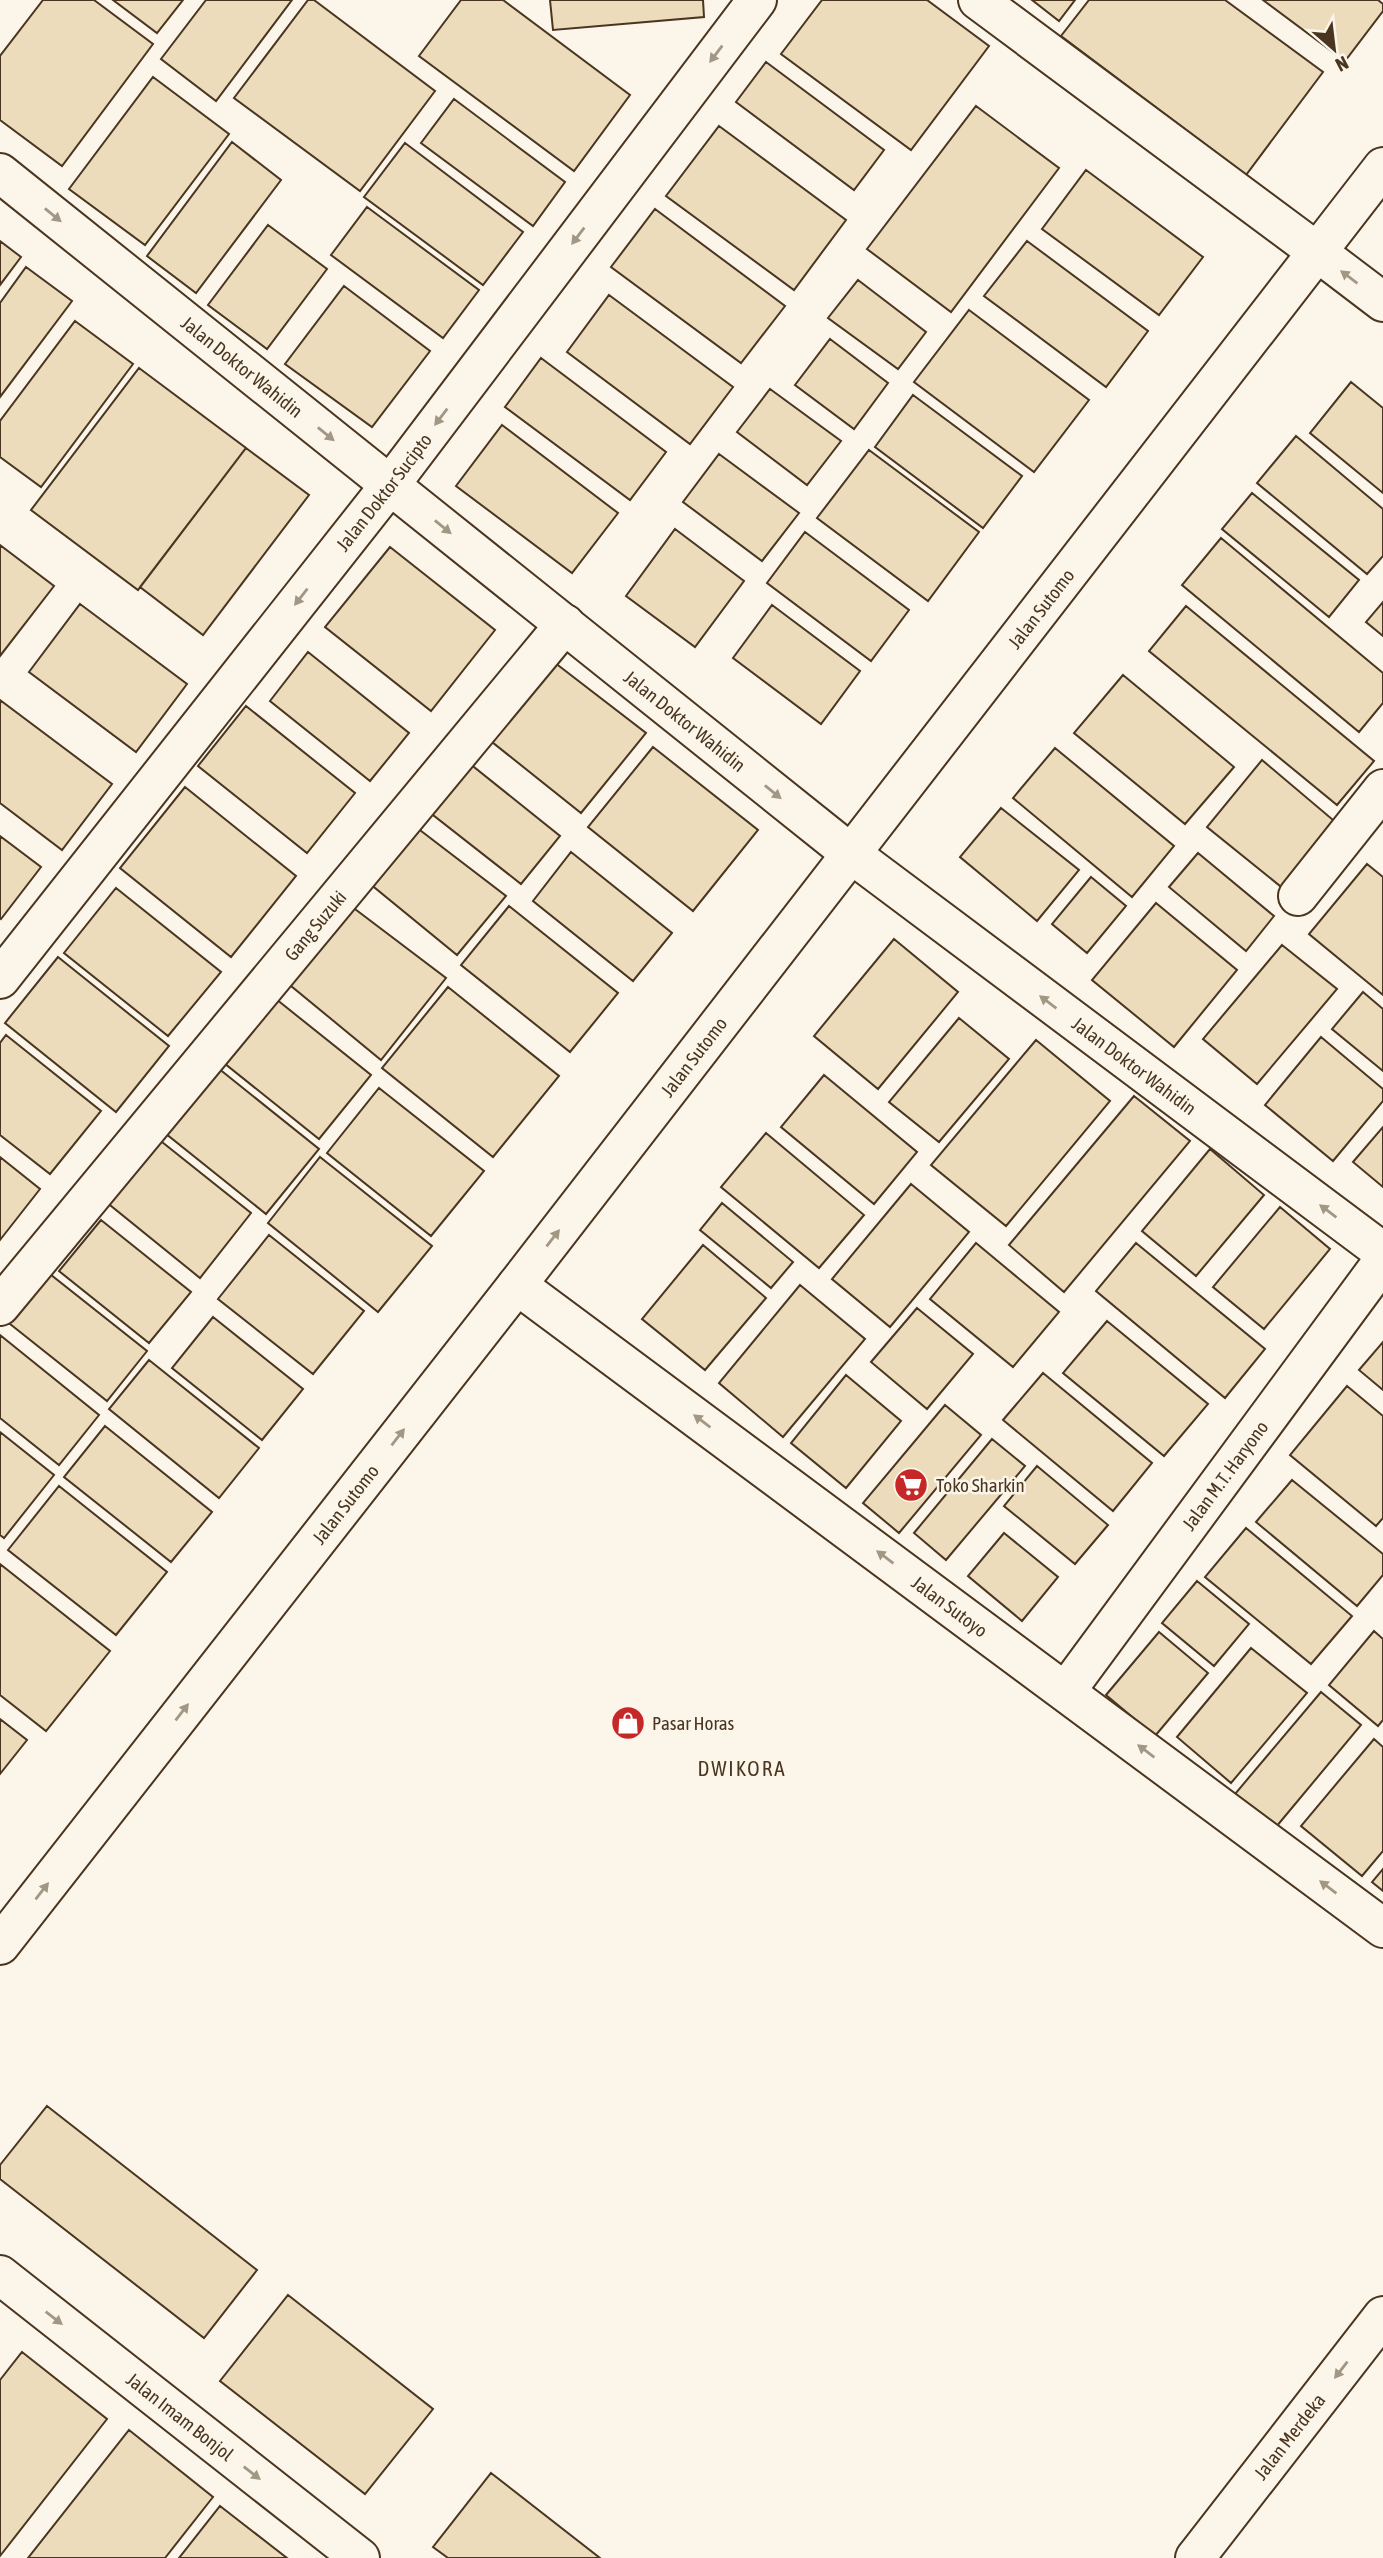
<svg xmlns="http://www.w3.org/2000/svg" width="1383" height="2558" viewBox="0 0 1383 2558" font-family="'Asap Condensed',sans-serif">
<rect width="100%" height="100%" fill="#fbf6e9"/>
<!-- building -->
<path fill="#ecdcbc" stroke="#4a3520" stroke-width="2" d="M43,0H94L153,44L62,166L0,120V56Z
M113,0H183L157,33Z
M206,0H292L216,101L161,59Z
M308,0H314L435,91L360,191L234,98Z
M461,0H503L630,95L574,171L419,56Z
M550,0H703L704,17L553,30Z
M822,0H927L989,46L911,150L781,54Z
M1032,0H1075L1059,21Z
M1089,0H1225L1323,72L1246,175L1061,36Z
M1263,0H1378L1383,4V11L1345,61Z
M766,62L884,150L854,190L736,102Z
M153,77L229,134L145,245L69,189Z
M454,99L565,182L533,226L421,143Z
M976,106L1059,168L951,312L867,249Z
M719,126L846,220L794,290L666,196Z
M232,142L281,180L196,293L147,256Z
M405,143L523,232L483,285L364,197Z
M1086,170L1203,257L1159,315L1042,229Z
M367,207L479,290L443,338L331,255Z
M655,209L785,306L741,363L611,267Z
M268,225L327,269L267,349L208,305Z
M0,241L21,257L0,285Z
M1027,241L1148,331L1106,387L984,296Z
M26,267L72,301L0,397V303Z
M858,280L926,332L898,369L828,318Z
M344,286L430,351L372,427L285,364Z
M609,295L733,387L690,444L567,352Z
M969,310L1089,400L1034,472L914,382Z
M75,321L133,364L41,487L0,457V421Z
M830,339L888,383L854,429L795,385Z
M541,358L666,452L630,500L505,407Z
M139,368L246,448L138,590L31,510Z
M1351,382L1383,408V493L1310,433Z
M770,389L841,441L807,485L737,432Z
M913,395L1022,476L983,528L875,447Z
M502,425L618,513L572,573L456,486Z
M1296,436L1383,509V556L1367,574L1257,483Z
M246,448L309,495L203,635L140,587Z
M869,450L979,532L928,601L817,518Z
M719,454L799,513L762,561L683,502Z
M1252,493L1359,580L1329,617L1222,529Z
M675,529L744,581L695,647L626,596Z
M805,532L909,610L871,661L767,583Z
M1221,538L1383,673V703L1359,732L1182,585Z
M0,545L54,586L0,656Z
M390,547L495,630L431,711L325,627Z
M1383,602V636L1366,622Z
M80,604L187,684L136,752L29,672Z
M772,605L860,671L821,724L733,658Z
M1186,606L1374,761L1337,805L1149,651Z
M308,652L409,733L370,781L270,701Z
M550,659L646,733L581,813L487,738Z
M1123,675L1234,767L1185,824L1074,733Z
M0,700L112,784L62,850L0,803Z
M246,706L355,793L307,853L198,766Z
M653,747L758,830L693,911L588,827Z
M1055,748L1174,846L1132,897L1013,798Z
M459,755L560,836L521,884L419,804Z
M1262,760L1339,825L1285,890L1207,827Z
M185,787L296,876L231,957L120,868Z
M1001,808L1079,870L1037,921L960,857Z
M412,824L506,896L457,955L369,883Z
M0,836L41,867L1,919L0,918Z
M571,852L672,933L633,981L533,901Z
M1198,853L1274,916L1246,951L1169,887Z
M1367,864L1383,877V995L1309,934Z
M1091,877L1126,906L1087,953L1052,924Z
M116,888L221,972L168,1036L64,953Z
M347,903L446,978L381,1060L285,981Z
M1156,903L1237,970L1174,1047L1092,980Z
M509,906L618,993L570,1052L461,965Z
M894,939L958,992L878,1089L814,1036Z
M1282,945L1337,989L1257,1084L1203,1039Z
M58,957L169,1046L116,1112L5,1023Z
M448,987L559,1076L493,1157L382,1068Z
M266,991L371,1075L319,1139L214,1055Z
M1363,992L1383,1009V1071L1332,1029Z
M959,1018L1009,1059L939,1142L889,1102Z
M6,1035L101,1111L50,1174L0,1135V1043Z
M1321,1037L1383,1089V1101L1333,1161L1265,1105Z
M1036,1040L1110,1101L1006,1226L931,1165Z
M208,1060L319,1149L266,1214L155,1125Z
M824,1075L917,1152L874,1204L781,1127Z
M379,1088L484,1171L431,1236L327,1153Z
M1134,1096L1190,1141L1064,1292L1009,1245Z
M1383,1127V1187L1353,1162Z
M766,1133L864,1215L819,1268L721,1187Z
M157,1138L251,1213L200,1278L105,1201Z
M1210,1149L1264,1195L1196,1276L1142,1231Z
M0,1157L40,1189L0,1240Z
M320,1157L432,1246L378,1312L268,1223Z
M911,1184L969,1232L890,1327L832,1279Z
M722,1203L793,1262L771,1288L700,1230Z
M1280,1207L1330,1249L1264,1329L1213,1287Z
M101,1220L191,1292L149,1343L59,1271Z
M269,1235L364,1311L313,1374L218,1299Z
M976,1243L1059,1312L1013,1367L930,1299Z
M1136,1243L1265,1349L1225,1398L1096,1291Z
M703,1245L766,1298L705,1370L642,1319Z
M36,1263L147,1351L107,1401L0,1316Z
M800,1285L865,1339L783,1437L719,1383Z
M917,1308L973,1354L927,1409L871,1362Z
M213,1317L303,1389L262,1440L172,1368Z
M1107,1321L1208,1404L1164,1456L1063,1373Z
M0,1335L99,1415L59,1465L0,1418Z
M1383,1342V1390L1359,1370Z
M149,1360L259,1448L219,1498L109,1409Z
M1043,1373L1152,1463L1113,1511L1003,1420Z
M846,1375L901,1421L846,1488L791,1443Z
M1347,1386L1383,1416V1518L1376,1526L1290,1455Z
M945,1405L981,1435L899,1533L863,1503Z
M105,1426L212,1512L171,1562L64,1477Z
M0,1432L54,1475L4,1538L0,1535Z
M992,1439L1025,1466L946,1560L914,1533Z
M1037,1466L1108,1525L1075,1564L1004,1506Z
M1292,1480L1383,1554V1575L1357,1606L1256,1522Z
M59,1486L167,1572L116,1635L8,1550Z
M1246,1528L1352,1616L1311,1664L1205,1577Z
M1004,1533L1058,1577L1022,1621L968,1576Z
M0,1564L110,1651L46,1731L0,1695Z
M1197,1581L1249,1624L1214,1666L1162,1623Z
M1374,1631L1383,1639V1720L1378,1726L1329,1685Z
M1159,1632L1208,1673L1155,1736L1106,1695Z
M1251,1648L1307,1693L1231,1783L1177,1737Z
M1321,1692L1361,1725L1276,1827L1235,1794Z
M0,1719L27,1740L0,1774Z
M1374,1739L1383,1747V1851L1362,1876L1301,1826Z
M1383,1869V1891L1372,1882Z
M47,2106L257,2270L204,2338L0,2179V2165Z
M288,2295L433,2409L365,2494L220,2381Z
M22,2352L107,2419L0,2556V2380Z
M129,2430L213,2497L165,2558H28Z
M491,2473L600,2558H448L433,2547Z
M220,2506L287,2558H179Z"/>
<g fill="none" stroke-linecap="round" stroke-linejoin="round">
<!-- minor casing -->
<g stroke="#4a3520" stroke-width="42">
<g id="minor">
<path d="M978,0L1316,251"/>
<path id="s1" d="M0,173L850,853"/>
<path d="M1298,896L1383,789"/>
<path id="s2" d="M0,979L390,485L757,0"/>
<path id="s3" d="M517,1285L1383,1928"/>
<path id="s4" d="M0,1306L565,624"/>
<path id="s5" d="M1066,1691L1383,1261"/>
<path id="s6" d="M0,2275L360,2558"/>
</g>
</g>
<!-- tertiary casing -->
<g stroke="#4a3520" stroke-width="42">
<g id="tertiary">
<path d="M1316,251L1383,302"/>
<path id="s7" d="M850,853L1383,1252"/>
</g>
</g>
<!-- primary casing -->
<g stroke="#4a3520" stroke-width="42">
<g id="primary">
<path id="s8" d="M0,1945L517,1285L1383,167"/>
<path id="s9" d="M1195,2558L1383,2316"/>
</g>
</g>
<!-- minor -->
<use href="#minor" stroke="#fbf6e9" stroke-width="38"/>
<!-- tertiary -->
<use href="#tertiary" stroke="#fbf6e9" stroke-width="38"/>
<!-- primary -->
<use href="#primary" stroke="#fbf6e9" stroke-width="38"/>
</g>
<!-- one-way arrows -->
<defs><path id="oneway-solid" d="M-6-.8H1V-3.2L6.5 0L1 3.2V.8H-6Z" transform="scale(1.75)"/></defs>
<g fill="#a29684">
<use href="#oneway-solid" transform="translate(716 54) rotate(127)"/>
<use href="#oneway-solid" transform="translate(53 215) rotate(39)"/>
<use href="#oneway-solid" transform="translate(578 236) rotate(127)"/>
<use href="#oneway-solid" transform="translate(1349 277) rotate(-143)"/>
<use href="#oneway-solid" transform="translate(441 417) rotate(127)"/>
<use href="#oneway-solid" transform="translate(326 434) rotate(39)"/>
<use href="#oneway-solid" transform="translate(443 527) rotate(39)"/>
<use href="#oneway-solid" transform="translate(301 597) rotate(128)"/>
<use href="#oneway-solid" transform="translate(773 792) rotate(39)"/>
<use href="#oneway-solid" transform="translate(1048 1002) rotate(-143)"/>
<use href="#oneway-solid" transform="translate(1328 1211) rotate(-143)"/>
<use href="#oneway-solid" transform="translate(553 1238) rotate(-52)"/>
<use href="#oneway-solid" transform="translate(702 1421) rotate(-143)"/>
<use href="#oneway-solid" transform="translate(398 1437) rotate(-52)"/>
<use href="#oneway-solid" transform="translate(885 1557) rotate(-143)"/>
<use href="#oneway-solid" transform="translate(182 1712) rotate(-52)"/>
<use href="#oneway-solid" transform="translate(1146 1751) rotate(-143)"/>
<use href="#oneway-solid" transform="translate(1328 1887) rotate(-143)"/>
<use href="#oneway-solid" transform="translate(42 1891) rotate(-52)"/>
<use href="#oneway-solid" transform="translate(54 2318) rotate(38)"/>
<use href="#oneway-solid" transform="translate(1341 2370) rotate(128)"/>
<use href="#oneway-solid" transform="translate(252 2473) rotate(38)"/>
</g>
<!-- icons -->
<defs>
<g id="supermarket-disc" transform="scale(1.75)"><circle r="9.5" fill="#c62828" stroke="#fbf6e9"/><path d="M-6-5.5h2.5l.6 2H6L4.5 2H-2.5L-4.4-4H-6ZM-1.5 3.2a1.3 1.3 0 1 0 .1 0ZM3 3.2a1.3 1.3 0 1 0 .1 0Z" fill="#fff"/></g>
<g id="shop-disc" transform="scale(1.75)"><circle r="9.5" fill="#c62828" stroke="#fbf6e9"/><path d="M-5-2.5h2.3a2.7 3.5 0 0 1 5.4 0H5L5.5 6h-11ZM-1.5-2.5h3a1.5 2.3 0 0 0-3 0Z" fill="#fff"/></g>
</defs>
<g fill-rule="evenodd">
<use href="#supermarket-disc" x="911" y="1485"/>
<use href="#shop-disc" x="628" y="1723"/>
</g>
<g text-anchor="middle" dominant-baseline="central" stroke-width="5" stroke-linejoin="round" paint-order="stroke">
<!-- street labels -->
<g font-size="19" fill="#4a3520" stroke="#fbf6e9">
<text stroke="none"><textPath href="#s1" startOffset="310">Jalan Doktor Wahidin</textPath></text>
<text stroke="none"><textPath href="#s2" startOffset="620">Jalan Doktor Sucipto</textPath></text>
<text stroke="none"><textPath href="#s8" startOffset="1694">Jalan Sutomo</textPath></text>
<text stroke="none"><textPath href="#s1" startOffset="877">Jalan Doktor Wahidin</textPath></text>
<text stroke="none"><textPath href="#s4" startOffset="494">Gang Suzuki</textPath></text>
<text stroke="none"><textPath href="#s8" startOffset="1127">Jalan Sutomo</textPath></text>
<text stroke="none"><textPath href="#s7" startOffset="355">Jalan Doktor Wahidin</textPath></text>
<text stroke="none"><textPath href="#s5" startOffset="268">Jalan M.T. Haryono</textPath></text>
<text stroke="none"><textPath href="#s8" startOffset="560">Jalan Sutomo</textPath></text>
<text stroke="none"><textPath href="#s3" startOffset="539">Jalan Sutoyo</textPath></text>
<text stroke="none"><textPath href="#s6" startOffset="229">Jalan Imam Bonjol</textPath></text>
<text stroke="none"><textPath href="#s9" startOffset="154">Jalan Merdeka</textPath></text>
</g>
<!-- poi labels -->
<g font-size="19" fill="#4a3520" stroke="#fbf6e9" text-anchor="start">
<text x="936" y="1485">Toko Sharkin</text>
<text x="652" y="1723">Pasar Horas</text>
</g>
<!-- neighbourhood labels -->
<g font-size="21" letter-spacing="2" fill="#4a3520" stroke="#fbf6e9">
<text x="742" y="1768">DWIKORA</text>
</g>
</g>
<!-- north arrow -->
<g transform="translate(1334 49) rotate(152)" stroke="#fbf6e9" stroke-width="5" paint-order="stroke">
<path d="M0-5L12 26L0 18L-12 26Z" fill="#4a3520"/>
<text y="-10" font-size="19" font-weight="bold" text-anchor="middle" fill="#4a3520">N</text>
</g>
</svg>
